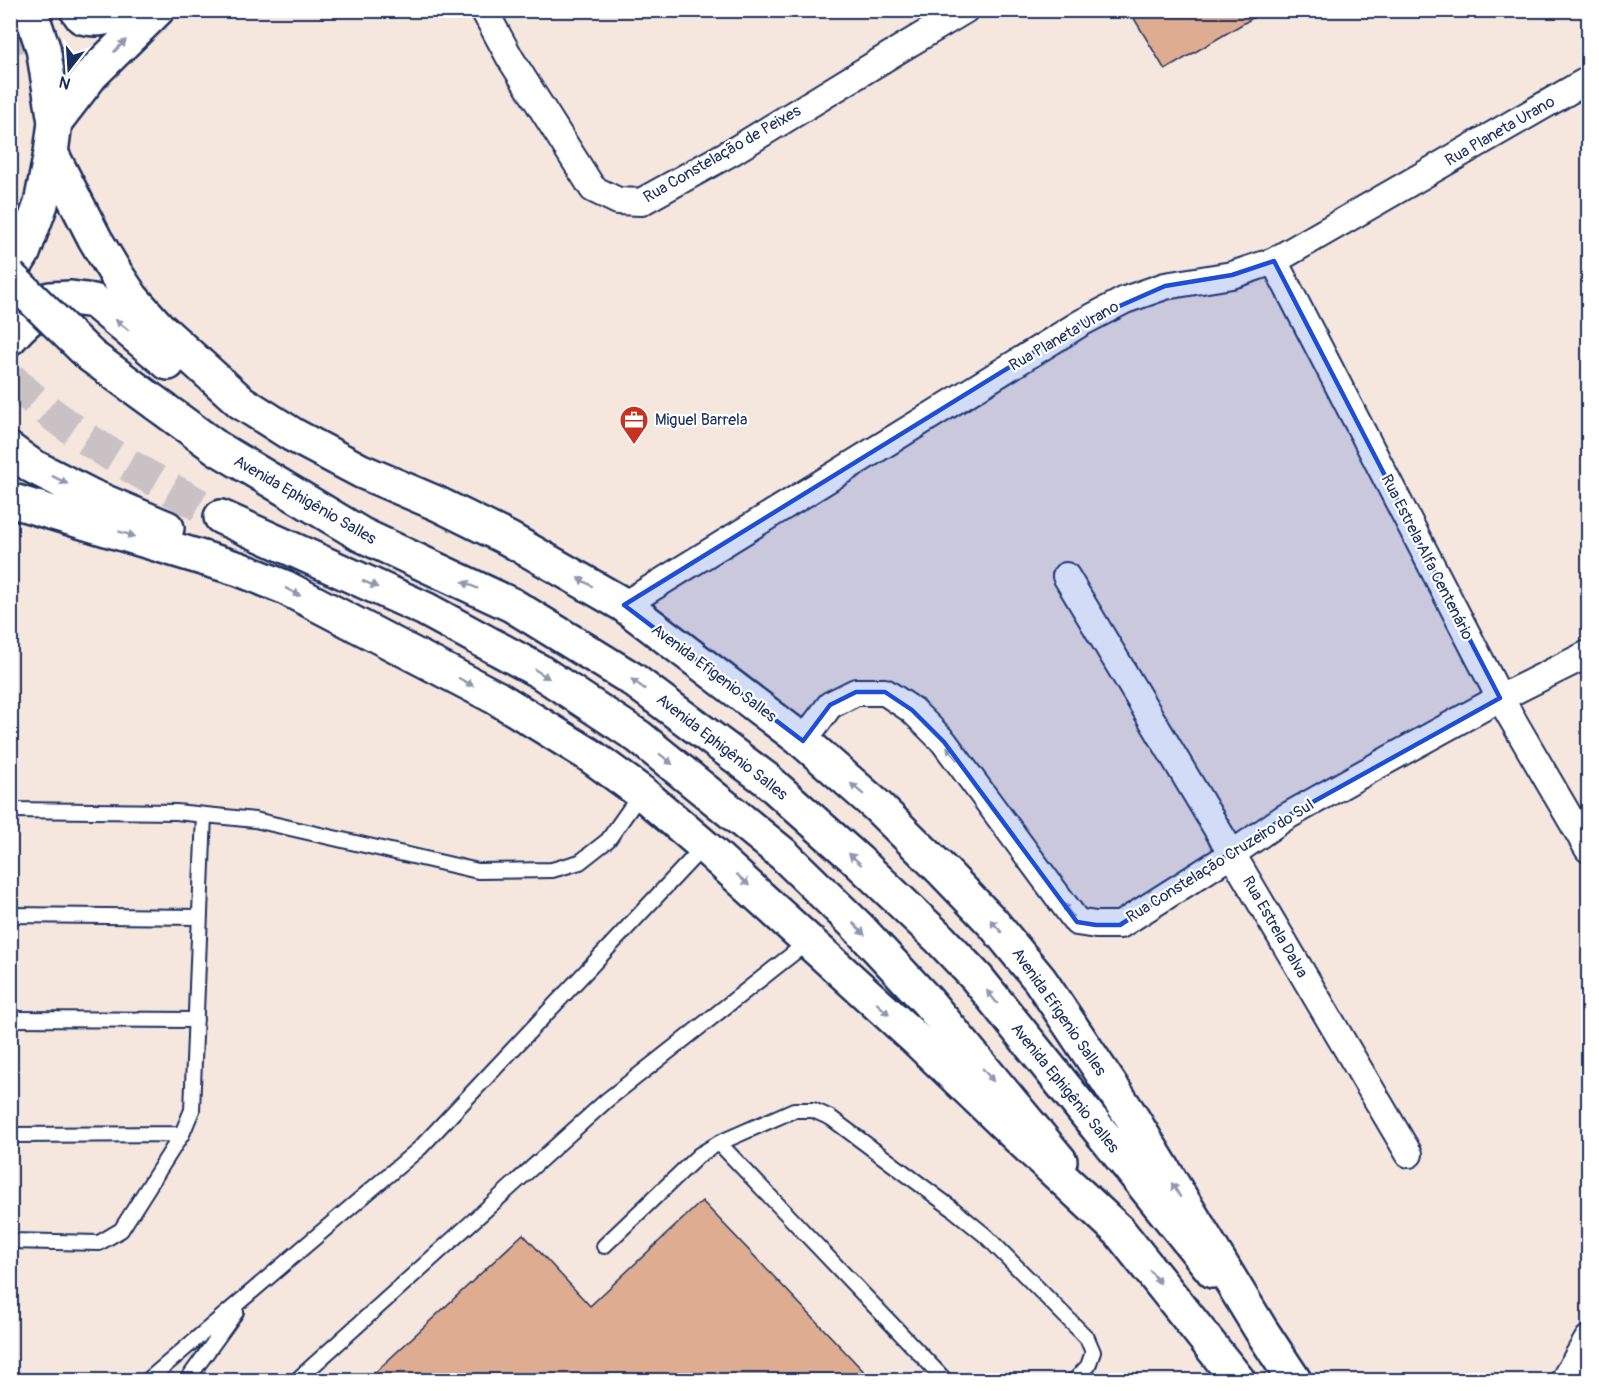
<svg xmlns="http://www.w3.org/2000/svg" width="1599" height="1391" viewBox="0 0 1599 1391" font-family="Pangolin,sans-serif">
<rect width="100%" height="100%" fill="#f5e6de"/>
<filter id="ink" filterUnits="userSpaceOnUse"><feTurbulence type="fractalNoise" baseFrequency=".0167" numOctaves="2"/><feDisplacementMap in="SourceGraphic" scale="12" xChannelSelector="R" yChannelSelector="G"/><feConvolveMatrix kernelMatrix="1 2 1 2 8 2 1 2 1" color-interpolation-filters="sRGB"/></filter>
<g filter="url(#ink)">
<!-- building -->
<path fill="#deac90" stroke="#1b2f5e" stroke-width="1.5" d="M1129,10H1259L1261,13L1165,70Z
M702,1201L872,1380H367L523,1234L590,1306Z"/>
<g fill="none" stroke-linecap="round" stroke-linejoin="round">
<!-- secondary-tunnel -->
<path stroke="#c9c1c4" stroke-width="33" stroke-dasharray="33 16" stroke-linecap="butt" d="M10,41L48,10
M10,378C71,437 147,476 221,517"/>
<!-- lane casing -->
<g stroke="#1b2f5e" stroke-width="18">
<path id="lane" d="M10,810L176,812L255,820L478,871L552,870L580,862L608,840L641,793
M10,915L200,917
M10,1019L196,1020
M10,1135L182,1134
M719,1143L794,1110H813L831,1118L953,1209L986,1236L1087,1338L1093,1352L1088,1366L1075,1380
M10,1241L99,1243L121,1230L182,1134L192,1110L204,815
M604,1246L699,1155L719,1143L945,1380
M148,1380L420,1148L704,846
M187,1380L236,1312
M297,1380L607,1100L809,941"/>
</g>
<!-- street casing -->
<g stroke="#1b2f5e" stroke-width="30">
<path id="street" d="M484,10L510,58L593,189L618,201L641,202L735,150L900,49L965,10
M1274,261L1500,698L1588,849
M1066,576L1232,854L1409,1154
M624,605L1081,323L1125,300L1165,286L1232,275L1274,261L1588,80
M803,741L830,705L856,692H885L912,710L944,742L1077,922L1096,925H1120L1232,854L1284,818L1355,778L1500,698L1588,654
M1564,1380L1588,1339"/>
</g>
<!-- secondary casing -->
<g stroke="#1b2f5e" stroke-width="38">
<path id="secondary" d="M77,10L82,17C97,20 105,21 116,10
M55,122L92,74L157,10
M221,517L425,609L539,671L639,737L783,854L857,926L927,1001L1060,1161
M1055,1075L1213,1271"/>
</g>
<!-- primary casing -->
<g stroke="#1b2f5e" stroke-width="38">
<path id="primary" d="M51,153L95,239L116,274L132,298L158,327L241,402L293,435L361,471L436,503L509,539L624,605L803,741L876,805L944,872L993,923L1040,980L1131,1116L1261,1330L1294,1380
M10,274L23,253L41,204L51,153L55,122L43,48L30,10
M10,338L20,327L50,299L71,298L94,301L168,363
M10,450L32,466L91,496L167,528
M10,500L239,569L284,587L497,698L588,754L642,793L704,846L917,1040L1018,1137L1119,1231L1238,1380"/>
</g>
<!-- lane -->
<use href="#lane" stroke="#fff" stroke-width="14"/>
<!-- street -->
<use href="#street" stroke="#fff" stroke-width="26"/>
<!-- secondary -->
<use href="#secondary" stroke="#fff" stroke-width="33"/>
<!-- primary -->
<use href="#primary" stroke="#fff" stroke-width="33"/>
<!-- secondary-bridge casing -->
<g stroke="#1b2f5e" stroke-width="38" stroke-linecap="butt">
<path id="secondary-bridge" d="M10,277L91,356L217,448L362,535L512,605L632,679L766,779L858,861L939,938L977,978L1055,1075"/>
</g>
<!-- secondary-bridge -->
<use href="#secondary-bridge" stroke="#fff" stroke-width="33"/>
</g>
<!-- one-way arrows -->
<defs><path id="oneway-solid" d="M-6-.8H1V-3.2L6.5 0L1 3.2V.8H-6Z" transform="scale(1.5)"/></defs>
<g fill="#8d97ae">
<use href="#oneway-solid" transform="translate(120 46) rotate(-45)"/>
<use href="#oneway-solid" transform="translate(122 325) rotate(-141)"/>
<use href="#oneway-solid" transform="translate(60 480) rotate(27)"/>
<use href="#oneway-solid" transform="translate(127 534) rotate(17)"/>
<use href="#oneway-solid" transform="translate(585 582) rotate(-150)"/>
<use href="#oneway-solid" transform="translate(370 584) rotate(24)"/>
<use href="#oneway-solid" transform="translate(470 585) rotate(-155)"/>
<use href="#oneway-solid" transform="translate(293 592) rotate(27)"/>
<use href="#oneway-solid" transform="translate(542 674) rotate(32)"/>
<use href="#oneway-solid" transform="translate(466 682) rotate(28)"/>
<use href="#oneway-solid" transform="translate(638 684) rotate(-144)"/>
<use href="#oneway-solid" transform="translate(952 753) rotate(-127)"/>
<use href="#oneway-solid" transform="translate(666 759) rotate(39)"/>
<use href="#oneway-solid" transform="translate(857 789) rotate(-139)"/>
<use href="#oneway-solid" transform="translate(855 859) rotate(-138)"/>
<use href="#oneway-solid" transform="translate(743 880) rotate(42)"/>
<use href="#oneway-solid" transform="translate(1068 910) rotate(-127)"/>
<use href="#oneway-solid" transform="translate(996 926) rotate(-131)"/>
<use href="#oneway-solid" transform="translate(859 929) rotate(46)"/>
<use href="#oneway-solid" transform="translate(992 997) rotate(-129)"/>
<use href="#oneway-solid" transform="translate(883 1009) rotate(42)"/>
<use href="#oneway-solid" transform="translate(988 1075) rotate(50)"/>
<use href="#oneway-solid" transform="translate(1176 1190) rotate(-121)"/>
<use href="#oneway-solid" transform="translate(1155 1277) rotate(51)"/>
</g>
</g>
<!-- marked area -->
<path fill="#1d4ed8" fill-opacity="0.2" stroke="#1d4ed8" stroke-width="4.5" stroke-linejoin="round" d="M1274,261L1500,698L1284,818L1120,925H1096L1077,922L944,742L912,710L885,692H856L830,705L803,741L624,605L1081,323L1165,286L1232,275Z"/>
<!-- icons -->
<defs>
<g id="office-pin" transform="scale(1.5)"><path d="M0 17L-7.5 6A9.5 9.5 0 1 1 7.5 6Z" fill="#c8321e" stroke="#fff"/><path d="M-6-3h4V-5.5h4V-3h4V5H-6ZM-1-4.5V-3h2v-1.5ZM-6 0V1H6V0Z" fill="#fff"/></g>
</defs>
<g fill-rule="evenodd">
<use href="#office-pin" x="634" y="420"/>
</g>
<g text-anchor="middle" dominant-baseline="central" stroke-width="4.5" stroke-linejoin="round" paint-order="stroke">
<!-- street labels -->
<g font-size="16" fill="#1b2f5e" stroke="#fff">
<text transform="translate(1500 131) rotate(-30)">Rua Planeta Urano</text>
<text transform="translate(722 154) rotate(-30)">Rua Constelação de Peixes</text>
<text transform="translate(1064 336) rotate(-30)">Rua Planeta Urano</text>
<text transform="translate(305 500) rotate(30)">Avenida Ephigênio Salles</text>
<text transform="translate(1427 557) rotate(63)">Rua Estrela Alfa Centenário</text>
<text transform="translate(714 673) rotate(37)">Avenida Efigenio Salles</text>
<text transform="translate(722 747) rotate(38)">Avenida Ephigênio Salles</text>
<text transform="translate(1220 861) rotate(-32)">Rua Constelação Cruzeiro do Sul</text>
<text transform="translate(1275 927) rotate(60)">Rua Estrela Dalva</text>
<text transform="translate(1059 1012) rotate(55)">Avenida Efigenio Salles</text>
<text transform="translate(1065 1088) rotate(51)">Avenida Ephigênio Salles</text>
</g>
<!-- poi labels -->
<g font-size="16" fill="#1b2f5e" stroke="#fff" text-anchor="start">
<text x="655" y="420">Miguel Barrela</text>
</g>
</g>
<!-- margin -->
<rect width="1599" height="1391" fill="none" stroke="#fff" stroke-width="36"/>
<rect x="18" y="18" width="1563" height="1355" fill="none" stroke="#1b2f5e" stroke-width="2" filter="url(#ink)"/>
<!-- north arrow -->
<g transform="translate(69 69) rotate(197)" stroke="#ffffff" stroke-width="4.5" paint-order="stroke">
<path d="M0-4.5L10 22L0 15L-10 22Z" fill="#1b2f5e"/>
<text y="-9" font-size="16" font-weight="bold" text-anchor="middle" fill="#1b2f5e">N</text>
</g>
</svg>
